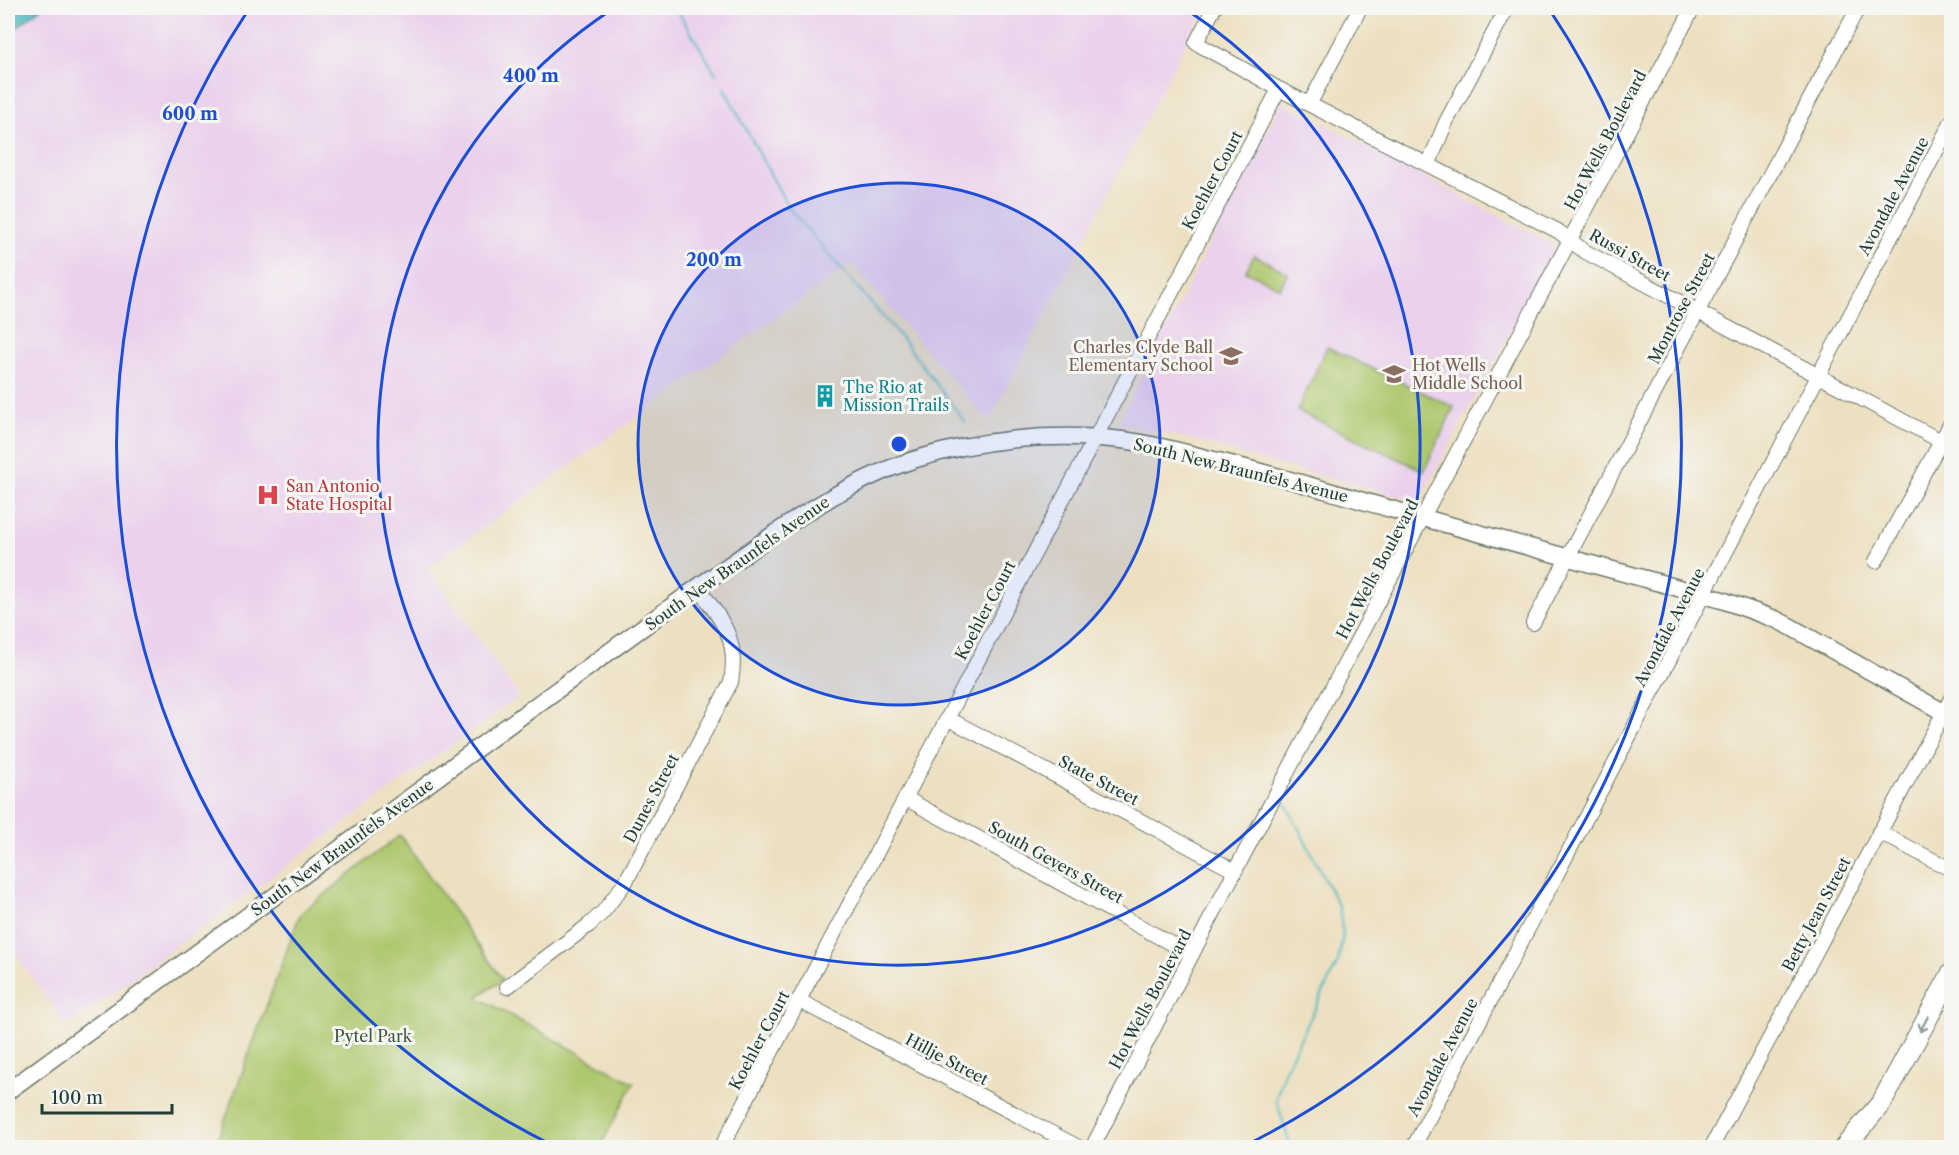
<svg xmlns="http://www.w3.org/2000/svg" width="1959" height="1155" viewBox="0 0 1959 1155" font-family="'Libre Caslon Text',serif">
<rect width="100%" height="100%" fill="#f6f6f2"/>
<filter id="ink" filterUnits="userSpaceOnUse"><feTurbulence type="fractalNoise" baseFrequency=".0167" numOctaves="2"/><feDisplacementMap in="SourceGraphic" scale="12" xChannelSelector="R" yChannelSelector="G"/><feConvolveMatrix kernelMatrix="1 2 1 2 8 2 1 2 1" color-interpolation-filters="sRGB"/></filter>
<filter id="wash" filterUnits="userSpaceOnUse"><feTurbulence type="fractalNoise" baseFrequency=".008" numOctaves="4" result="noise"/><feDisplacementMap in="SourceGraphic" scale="24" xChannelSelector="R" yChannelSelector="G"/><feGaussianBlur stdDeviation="1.35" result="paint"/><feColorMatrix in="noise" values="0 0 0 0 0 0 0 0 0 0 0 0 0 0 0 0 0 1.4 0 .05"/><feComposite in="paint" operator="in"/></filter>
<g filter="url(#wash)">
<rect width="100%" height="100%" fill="#ede0c1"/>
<!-- built -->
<path fill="#ead1ec" d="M8,8H1204L989,422L851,263L427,568L519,696L67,1026L8,944Z
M1282,102L1556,246L1422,496L1414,500L1257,459L1193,440L1118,423Z"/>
<!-- green -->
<path fill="#aec86e" stroke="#668251" stroke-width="1.5" d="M1254,255L1288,273L1280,288L1246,271Z
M1327,347L1454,407L1424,471L1297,411Z
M400,835L503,980L477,997L634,1083L600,1147H215L300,914Z"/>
<!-- water -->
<path fill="#48b7c0" stroke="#347a7a" stroke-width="1.5" d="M8,8H41L14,30L8,40Z"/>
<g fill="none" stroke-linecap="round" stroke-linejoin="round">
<!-- stream -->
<path stroke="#48b7c0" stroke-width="2" d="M676,8L716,74
M724,88L788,207L904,341L965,422
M1286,804L1339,907L1343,935L1338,962L1284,1072L1276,1099L1291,1148"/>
</g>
</g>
<g filter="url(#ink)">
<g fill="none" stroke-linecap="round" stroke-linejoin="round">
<!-- minor casing -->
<g stroke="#677665" stroke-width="16">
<path id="minor" d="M1214,8L1196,43L1279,89L1558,231L1584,251L1952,447
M1310,103L1360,8
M1429,163L1446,122L1507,8
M1876,561L1952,421
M1533,623L1858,8
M947,718L1235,871
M905,798L1192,955
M1879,832L1952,870
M507,987L589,925L603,912L625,883L731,682C739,637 722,622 698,587
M798,1000L1080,1148
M721,1148L1279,89
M1092,1148L1235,871L1693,8
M1413,1148L1952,121
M1711,1148L1952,697"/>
</g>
<!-- major casing -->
<g stroke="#677665" stroke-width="19">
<path id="major" d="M8,1091L698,587C767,540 833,486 913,460C978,439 1054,432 1122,440C1155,444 1186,453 1218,461C1276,475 1334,493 1391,509C1501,539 1611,570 1722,600L1775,619L1789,626L1952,717"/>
</g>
<!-- highway casing -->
<g stroke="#677665" stroke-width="22">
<path id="highway" d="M1844,1148L1882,1102L1952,973"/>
</g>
<!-- minor -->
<use href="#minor" stroke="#fff" stroke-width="14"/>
<!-- major -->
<use href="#major" stroke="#fff" stroke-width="16"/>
<!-- highway -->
<use href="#highway" stroke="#fff" stroke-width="20"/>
</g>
<!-- one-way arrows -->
<defs><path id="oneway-shaft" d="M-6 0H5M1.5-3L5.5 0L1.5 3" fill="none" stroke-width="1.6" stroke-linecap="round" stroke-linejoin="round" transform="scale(1.5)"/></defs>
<use stroke="#8f9e9a" href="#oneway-shaft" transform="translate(1924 1024) rotate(118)"/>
</g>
<!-- distance rings -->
<circle cx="899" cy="444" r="261" fill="#1d4ed8" fill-opacity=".12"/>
<g fill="none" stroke="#1d4ed8" stroke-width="3">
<circle cx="899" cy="444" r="261"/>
<path d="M1187 10A521 521 0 1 1 611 10"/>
<path d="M556 1147A782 782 0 0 1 247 12M1551 12A782 782 0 0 1 1242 1147"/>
</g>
<!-- icons -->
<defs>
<g id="school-bare" transform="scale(1.8)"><path d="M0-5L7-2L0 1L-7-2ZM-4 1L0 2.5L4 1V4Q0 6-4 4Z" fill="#8d6e63" stroke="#f6f6f2" stroke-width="2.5" paint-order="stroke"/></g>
<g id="building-bare" transform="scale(1.8)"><path d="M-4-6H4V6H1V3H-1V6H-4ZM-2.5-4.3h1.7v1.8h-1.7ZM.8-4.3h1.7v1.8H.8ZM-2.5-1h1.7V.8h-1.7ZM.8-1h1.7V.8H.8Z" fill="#0f9aa8" stroke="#f6f6f2" stroke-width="2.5" paint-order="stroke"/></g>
<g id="hospital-bare" transform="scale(1.8)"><path d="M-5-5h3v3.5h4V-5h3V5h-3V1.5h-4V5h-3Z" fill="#e0444e" stroke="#f6f6f2" stroke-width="2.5" paint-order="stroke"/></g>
</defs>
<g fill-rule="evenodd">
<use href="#school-bare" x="1231" y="356"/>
<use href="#school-bare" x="1394" y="374"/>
<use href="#building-bare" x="825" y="396"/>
<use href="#hospital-bare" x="268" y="495"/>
</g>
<g text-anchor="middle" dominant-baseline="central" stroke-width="6" stroke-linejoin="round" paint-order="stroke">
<!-- street labels -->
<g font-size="16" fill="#1f3d34" stroke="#f6f6f2">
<text transform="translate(1605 140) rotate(-62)">Hot Wells Boulevard</text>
<text transform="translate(1212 180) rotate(-62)">Koehler Court</text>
<text transform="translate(1893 196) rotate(-62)">Avondale Avenue</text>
<text transform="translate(1630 255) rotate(29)">Russi Street</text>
<text transform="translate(1681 308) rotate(-62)">Montrose Street</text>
<text transform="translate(1241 470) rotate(14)">South New Braunfels Avenue</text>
<text transform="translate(737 563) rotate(-35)">South New Braunfels Avenue</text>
<text transform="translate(1377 569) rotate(-62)">Hot Wells Boulevard</text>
<text transform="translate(985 610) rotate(-62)">Koehler Court</text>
<text transform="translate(1669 627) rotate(-62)">Avondale Avenue</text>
<text transform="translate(1099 780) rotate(28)">State Street</text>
<text transform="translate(651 798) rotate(-62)">Dunes Street</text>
<text transform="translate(342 847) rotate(-36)">South New Braunfels Avenue</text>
<text transform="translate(1056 862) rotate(29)">South Gevers Street</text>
<text transform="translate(1816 914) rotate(-62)">Betty Jean Street</text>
<text transform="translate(1150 999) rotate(-62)">Hot Wells Boulevard</text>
<text transform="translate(759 1040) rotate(-62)">Koehler Court</text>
<text transform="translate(1442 1057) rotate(-62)">Avondale Avenue</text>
<text transform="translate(947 1059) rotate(28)">Hillje Street</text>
</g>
<!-- education labels -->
<g font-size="16" fill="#785e54" stroke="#f6f6f2" text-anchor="end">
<text x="1213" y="347">Charles Clyde Ball<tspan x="1213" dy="18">Elementary School</tspan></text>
<text x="1412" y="365" text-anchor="start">Hot Wells<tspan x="1412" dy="18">Middle School</tspan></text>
</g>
<!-- culture labels -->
<g font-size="16" fill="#0d838f" stroke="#f6f6f2" text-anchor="start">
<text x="843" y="387">The Rio at<tspan x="843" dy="18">Mission Trails</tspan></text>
</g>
<!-- health labels -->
<g font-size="16" fill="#be3a42" stroke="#f6f6f2" text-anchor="start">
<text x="286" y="486">San Antonio<tspan x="286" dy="18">State Hospital</tspan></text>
</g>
<!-- park labels -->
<g font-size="16" fill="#3c5940" stroke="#f6f6f2">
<text x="373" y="1036">Pytel Park</text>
</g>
</g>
<circle cx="899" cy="444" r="9" fill="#1d4ed8" stroke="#f6f6f2" stroke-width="3"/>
<g font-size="18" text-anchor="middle" font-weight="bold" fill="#1d4ed8" stroke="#f6f6f2" stroke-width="6" stroke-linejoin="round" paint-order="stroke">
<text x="531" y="82">400 m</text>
<text x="190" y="120">600 m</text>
<text x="714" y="266">200 m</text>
</g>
<!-- margin -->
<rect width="1959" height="1155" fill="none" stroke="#f6f6f2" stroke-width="30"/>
<!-- scale -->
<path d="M42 1104v9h130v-9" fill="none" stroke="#1f3d34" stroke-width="3"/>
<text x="51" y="1104" font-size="18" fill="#1f3d34" stroke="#f6f6f2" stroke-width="4.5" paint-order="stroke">100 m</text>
</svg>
